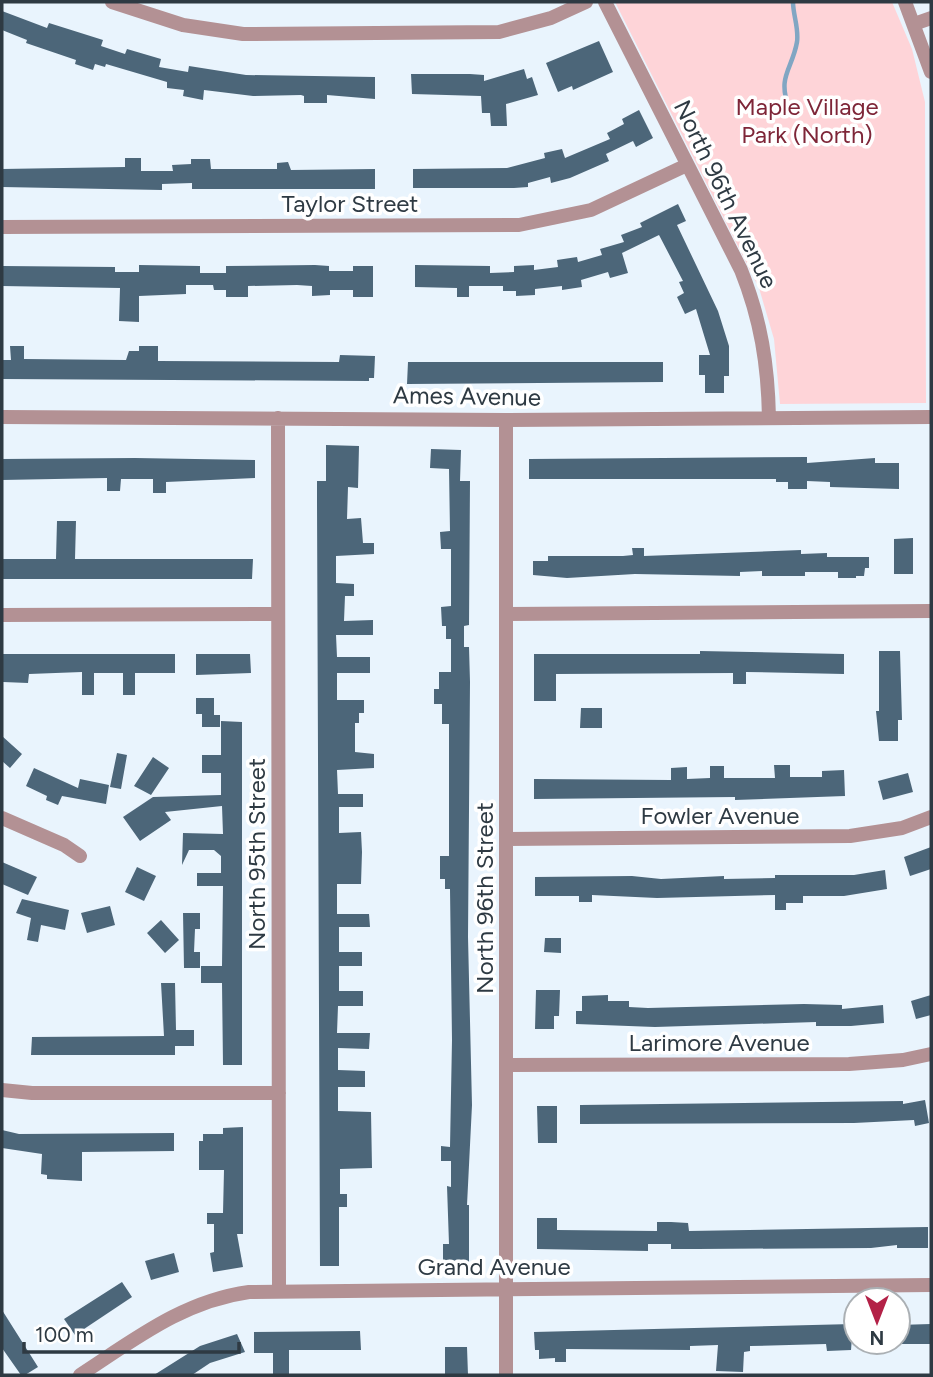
<svg xmlns="http://www.w3.org/2000/svg" width="933" height="1377" viewBox="0 0 933 1377" font-family="Figtree,sans-serif">
<rect width="100%" height="100%" fill="#e9f4fd"/>
<!-- green -->
<path fill="#fed4d8" d="M615,2H892L912,49L925,102L926,403L780,404L774,339L759,288Z"/>
<g fill="none" stroke-linecap="round" stroke-linejoin="round">
<!-- stream -->
<path stroke="#81a6c3" stroke-width="4.5" d="M789,108C777,76 792,70 797,42C799,28 793,15 793,2"/>
</g>
<!-- building -->
<path fill="#4c6679" d="M2,11L47,28L49,23L103,40L101,46L125,54L127,49L161,59L159,67L188,72L189,66L246,75L375,77V99L327,95V103H304V96L301,95L253,96L204,90L203,100L183,96L184,90L167,88V82L106,64L105,67L95,64L93,70L75,64L76,60L26,43L27,40L2,30Z
M599,41L613,72L573,90L572,86L558,92L546,63Z
M524,69L527,79L532,77L538,95L506,104L507,126H491L490,113H482L481,96L412,94L411,74H470L484,75V81Z
M639,110L653,138L636,147L633,141L606,154L609,161L570,178L551,183L550,177L528,183V187L514,188H413V169L507,168L545,158L544,153L562,149L565,158L610,139L607,133L624,124L622,119Z
M125,158H141V171H173L172,165L191,164V159H210L211,169H277V163L288,162L291,170L375,169V189H192V183L162,184V190L2,187V169L125,167Z
M678,204L686,221L677,225L718,311L729,346V376H724V393H705V375H699V355H710L696,309L685,314L677,297L684,293L679,282L683,281L659,235L622,253L628,273L610,278L608,272L581,280L582,287L562,290V286L535,289V295L516,296V291H503V286H469V297H457V288L415,287V265L490,266V273L514,272V266L534,265V270L558,267L557,260L577,257L578,262L602,255L600,249L624,242L621,235L642,227L640,223Z
M139,265L200,266V273H226V266L315,265L329,266V271H353V266H373V297H353V290H330V295L312,296V286L297,285L248,286V297H226V290H214L213,285H186V294L139,296V322L119,321L120,288L2,286V266L115,267V272H139Z
M10,346H24V359L126,360L129,351H139V346H158V361L339,362L340,355L375,356L374,378H369V381L2,379V360H11Z
M408,362H663V382L407,384Z
M326,445L359,446L358,488L348,487L347,519L361,518L363,543H374V554L336,556V583L354,584V596H345L344,621L373,620V635H336L337,657H370V673H337V700H364V713H359V723H355V752L374,754V768L337,770L338,794H363V807H339V833L361,832L362,852L361,884H337V914H369L370,927H339V952H362V966H339V991H363V1006H338L337,1033H370L369,1049L338,1048V1070L365,1071V1087H338V1111L371,1112L372,1168L340,1169V1194H347V1207H339V1266H320L317,501V481H326Z
M431,449L461,450L460,481H470L469,625L464,626V647H469L470,682L468,937L472,1105L467,1205H469V1262H443V1244H449L447,1186L451,1187V1161H441V1146L450,1147L452,1040L450,889H445V879H440V856H449V724H442V704H434V689H439V672H451V639H446V626H442L441,607L451,606V549H441L440,532L450,531L449,469L430,468Z
M807,457V463L875,458V463H899V489L830,487V482L807,481V489H788V482H776V479H529V459Z
M135,458L255,460V478L166,482V493H153V479H121L120,491H107V478L2,480V459Z
M57,521H76L75,559H253L252,579H2V559H56Z
M913,538V574H894V539Z
M632,548H644V556L801,550V554L827,553V557H869V568H865L864,576H856V578H838V572H805V576H762V571L740,572V576L635,574L567,578L533,575V561H548V556H623L633,555Z
M700,651L844,654V674L746,672V684H733V673L556,674V701H534V654H700Z
M879,651H900L902,720H898V741H879L876,711H879Z
M2,654H175V673H135V695H123V673H94V695H82V672L29,674L28,683L3,682Z
M196,654H250L251,673L196,675Z
M196,698H214V715H220V727H202V714H196Z
M581,708H602V728H580Z
M221,721L242,722V1065H223L222,983H201V966H222L223,886H197V873H221V856L214,850H189L182,865L183,833L223,834L222,806L165,812L171,820L140,841L123,817L153,797L221,795V773H202V755H221Z
M2,736L22,754L10,768L2,761Z
M117,753L127,755L121,789L110,787Z
M153,757L169,768L151,795L134,786Z
M774,765H790V777H822V771L844,770L845,796L735,800V797L534,799V779L671,780V768L687,767V779L710,778V766H724V778H775Z
M34,768L78,788L80,779L109,785L106,804L62,796L58,805L46,800L47,796L26,786Z
M908,773L913,792L883,800L878,781Z
M931,847V869L910,876L904,857Z
M2,862L37,877L28,895L2,884Z
M137,867L156,876L144,901L125,892Z
M885,870L887,889L844,896H803V903H786V910H775V895L657,898L592,895V902H579V896H535V877L632,876L661,879L724,876V879L775,878V875H854Z
M22,899L69,910L65,930L41,925L38,942L27,940L31,918L16,913Z
M110,906L115,925L87,933L81,913Z
M183,913H200V929H195L194,952H200V968H184Z
M161,920L179,940L165,953L147,933Z
M545,938H561V953L544,952Z
M161,983H175L176,1030H194V1046H175V1055H31L32,1037L164,1036Z
M536,990H560L559,1016H554V1029H535Z
M608,995V1001H629V1007L648,1008L804,1004L842,1005V1009L883,1005L884,1023L851,1026H816V1022L655,1027L576,1024V1011H582V996Z
M931,995V1015L916,1019L911,1001Z
M925,1100L929,1123L915,1126L914,1120L854,1123L580,1124V1105L903,1101V1104Z
M537,1106H557V1143H538Z
M243,1127V1234H237L243,1267L213,1272L210,1253L214,1252V1224H207V1213H223L224,1170H199V1141H203V1134H223V1128Z
M2,1130L19,1134L174,1133V1151L82,1152V1181L47,1179V1175L41,1174L42,1154L2,1148Z
M537,1218H557V1230L657,1231V1222H671L688,1223L689,1231L928,1227V1248H897V1245L871,1248L697,1249H671V1244H648V1251L537,1249Z
M174,1253L179,1272L151,1280L145,1261Z
M122,1282L132,1297L75,1335L64,1319Z
M2,1310L38,1367L25,1375H21L2,1348Z
M853,1324L851,1350L827,1351L826,1344L750,1346V1351L744,1352L743,1372L716,1371L718,1345L690,1346V1350L566,1349V1362H555V1358L539,1359V1350H535L534,1332Z
M931,1324V1344H898V1325Z
M360,1331L361,1350H289V1375H273V1353H254V1332Z
M237,1334L245,1352L210,1363L192,1375H154L200,1346Z
M445,1347H467L468,1375H445Z"/>
<g fill="none" stroke-linecap="round" stroke-linejoin="round">
<!-- street -->
<path stroke="#b39194" stroke-width="14" d="M112,2L183,25L243,34L499,32L551,18L586,2
M605,2L741,270C761,320 768,365 769,418
M905,2L931,72
M914,24L931,18
M2,227L519,225L591,210L687,165
M2,417L506,420L931,417
M278,418L279,1290
M507,614L931,611
M2,615L278,614
M2,818L64,845L80,856
M507,839L850,836L902,828L931,817
M507,1065L849,1064L903,1060L931,1054
M2,1090L32,1093H279
M80,1375C134,1340 183,1301 249,1292L931,1285
M506,1375V420"/>
</g>
<g text-anchor="middle" dominant-baseline="central" stroke-width="7" stroke-linejoin="round" paint-order="stroke">
<!-- park labels -->
<g font-size="24" fill="#7e2638" stroke="#fff">
<text x="807" y="106">Maple Village<tspan x="807" dy="28">Park (North)</tspan></text>
</g>
<!-- street labels -->
<g font-size="24" fill="#2e3a43" stroke="#fff">
<text transform="translate(726 194) rotate(64)">North 96th Avenue</text>
<text x="350" y="203">Taylor Street</text>
<text transform="translate(467 396) rotate(1)">Ames Avenue</text>
<text x="720" y="815">Fowler Avenue</text>
<text transform="translate(256 854) rotate(-90)">North 95th Street</text>
<text transform="translate(484 898) rotate(-90)">North 96th Street</text>
<text x="719" y="1042">Larimore Avenue</text>
<text x="494" y="1266">Grand Avenue</text>
</g>
</g>
<!-- border -->
<rect width="933" height="1377" fill="none" stroke="#2e3a43" stroke-width="7"/>
<!-- north arrow -->
<g transform="translate(877 1321) rotate(180)"><circle r="33" fill="#ffffff" stroke="#abb0b4" stroke-width="2"/>
<path d="M0-5L12 26L0 18L-12 26Z" fill="#b32147"/>
<text y="-10" font-size="19" font-weight="bold" text-anchor="middle" fill="#2e3a43">N</text>
</g>
<!-- scale -->
<path d="M24 1342v10h215v-10" fill="none" stroke="#2e3a43" stroke-width="3.5"/>
<text x="35" y="1342" font-size="21" fill="#2e3a43" stroke="#ffffff" stroke-width="5" paint-order="stroke">100 m</text>
</svg>
